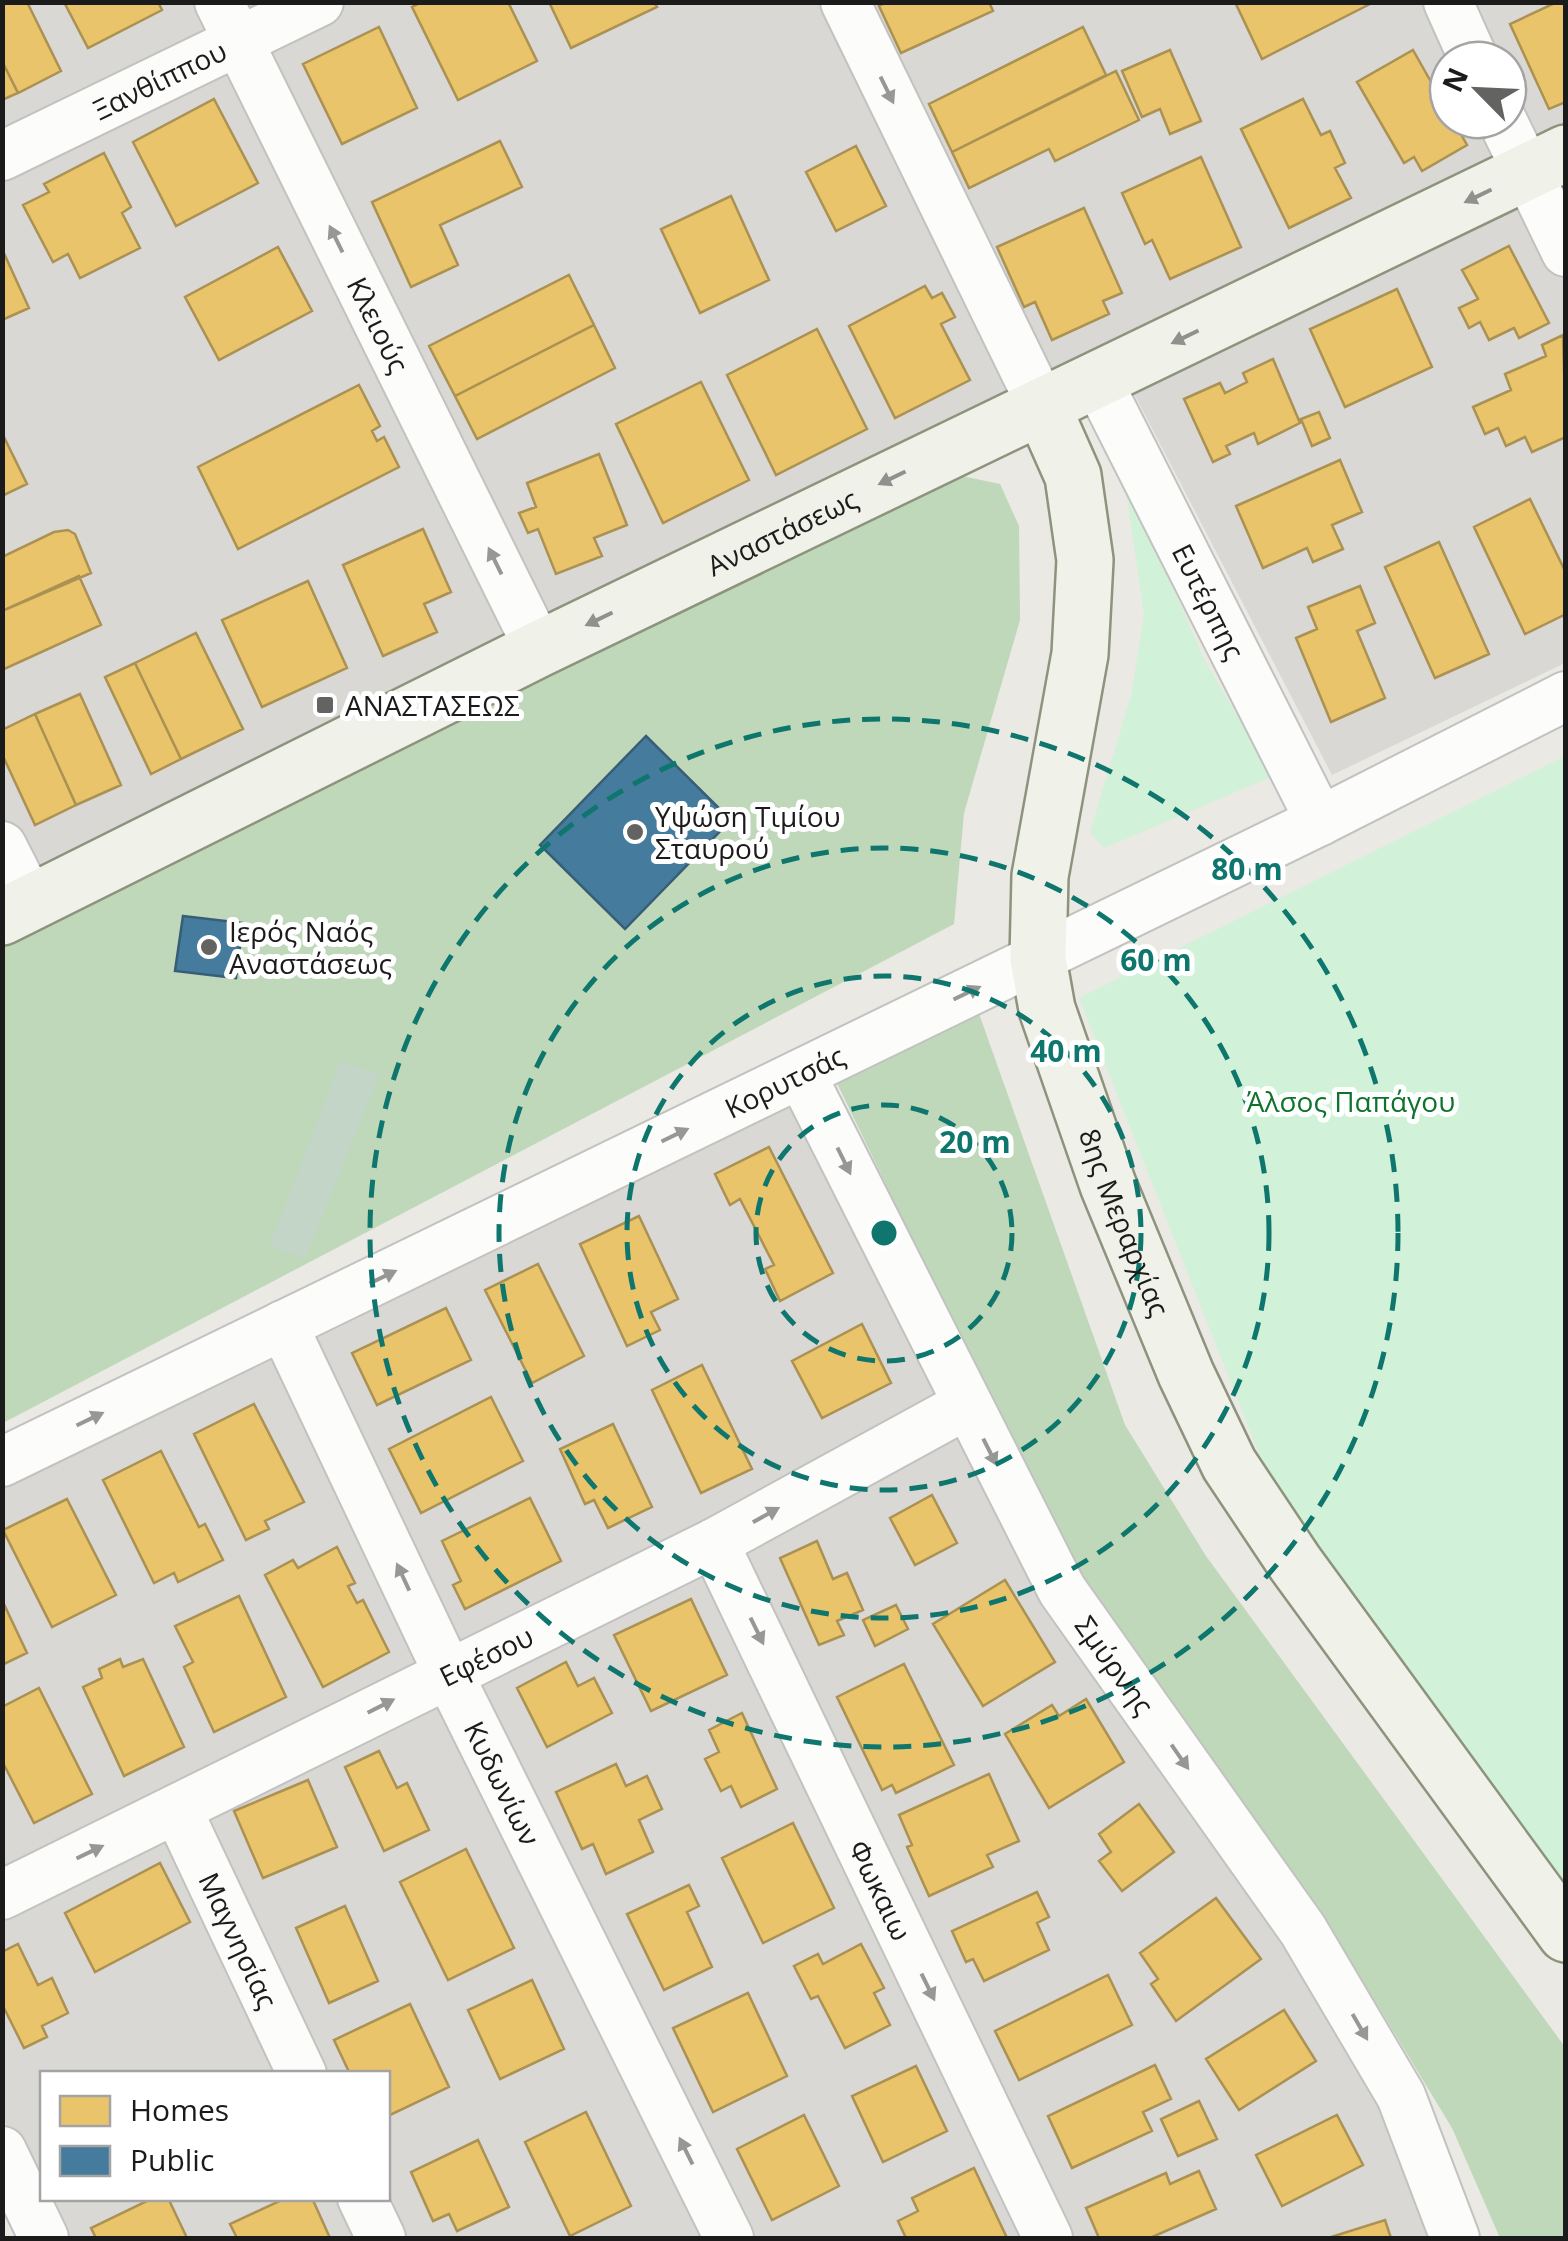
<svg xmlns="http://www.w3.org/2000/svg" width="1568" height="2241" viewBox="0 0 1568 2241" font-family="'Open Sans',sans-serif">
<rect width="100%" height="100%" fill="#eae9e4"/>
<!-- residential -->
<path fill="#d9d8d5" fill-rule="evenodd" d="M3,3H197L516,634L3,883Z
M241,3H1565V128L542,619ZM1448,60H1508V120H1448Z
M1565,175V663L1332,775L1130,386Z
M787,1093L1269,1917L1395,2125L1439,2238H62L3,2118V1479ZM42,2074H388V2198H42Z"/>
<!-- forest -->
<path fill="#bed8b9" d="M962,476L1000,484L1019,526L1020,620L964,813L954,924L3,1423L2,925Z
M977,1008L1125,1425L1206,1556L1565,2047V2238H1500L1452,2128L1318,1907L1086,1580L992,1404L834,1077Z"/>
<!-- cemetery -->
<path fill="#c3d5c7" d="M340,1061L380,1074L306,1258L269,1247Z"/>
<!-- park -->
<path fill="#d1f1d8" d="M1124,478L1206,663L1273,776L1104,848L1090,832L1132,692L1144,613Z
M1565,756V1898L1273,1489L1079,998Z"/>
<!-- homes -->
<path fill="#e9c46a" stroke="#ab9152" stroke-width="2.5" d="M2,2H27L61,71L18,93L2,61Z
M64,2H158L162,10L88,48Z
M422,2H508L537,61L458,100L412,7Z
M549,2H654L657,7L571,48Z
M887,2H989L993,11L901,53L879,6Z
M1235,2H1374L1262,59Z
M1557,2H1566V102L1549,109L1510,24Z
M379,27L417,108L342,144L303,64Z
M1083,27L1106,75L952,152L929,104Z
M1170,50L1201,121L1170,134L1160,109L1142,117L1122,71Z
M1413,50L1448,112V120H1453L1467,145L1422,171L1414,157L1404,163L1357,82Z
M2,61L18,93L2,100Z
M1116,71L1139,120L1055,161L1049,149L969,188L952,152Z
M214,99L258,183L176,226L133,142Z
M1303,99L1321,135L1330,131L1345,163L1335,168L1351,198L1289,228L1241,129Z
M500,141L522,187L440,225L458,265L411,287L372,202Z
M856,146L886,206L836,231L806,172Z
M104,153L131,207L122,213L140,248L80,278L68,254L53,262L23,205L49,192L44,184Z
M1201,157L1241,247L1170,279L1152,240L1145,244L1122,193Z
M731,196L769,280L700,313L661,229Z
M1084,208L1122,293L1103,301L1109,314L1052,340L1035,302L1024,307L997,247Z
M1509,246L1549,323L1519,338L1514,328L1489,340L1480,322L1469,328L1459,308L1478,299L1462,270Z
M278,247L312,311L219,360L185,297Z
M2,249L29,308L2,320Z
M569,275L594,325L455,396L429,346Z
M925,286L932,298L942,293L955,317L941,324L970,380L895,418L849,326Z
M1397,289L1432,367L1345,407L1310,329Z
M594,325L615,368L477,439L455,396Z
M817,329L867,429L776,475L727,375Z
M1563,335L1566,437L1532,452L1525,437L1506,446L1498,428L1485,434L1473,407L1511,390L1505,374L1546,356L1542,345Z
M1273,359L1300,423L1258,444L1254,433L1226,446L1230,454L1213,462L1184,399L1220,383L1225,393L1247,382L1243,373Z
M701,382L749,480L663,523L616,424Z
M359,385L380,426L372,431L377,441L384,437L399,467L238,549L198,467Z
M1319,412L1330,438L1312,446L1301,419Z
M2,433L27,484L2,496Z
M599,454L627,525L594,538L602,556L556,574L538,529L528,533L519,513L536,507L527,483Z
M1340,460L1362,512L1332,525L1343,549L1313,562L1307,548L1263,568L1236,506Z
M1530,499L1566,573V614L1525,634L1474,527Z
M423,529L451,592L424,604L437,632L383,656L343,565Z
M68,530L75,534L91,573L2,611V557L54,532Z
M1439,542L1489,654L1435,678L1385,567Z
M79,576L101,625L2,670V611Z
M308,581L347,668L262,707L222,620Z
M1360,586L1375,623L1357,631L1385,698L1331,722L1296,638L1317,629L1308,607Z
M196,633L243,729L181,759L135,663Z
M135,663L181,759L151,774L105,677Z
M80,694L121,785L76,805L35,714Z
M35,714L76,805L35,825L2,754V730Z
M769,1147L833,1273L780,1301L765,1269L774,1265L740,1199L730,1205L715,1174Z
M639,1216L678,1299L651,1312L660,1330L627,1346L580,1244Z
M538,1264L584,1356L532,1383L485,1290Z
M446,1308L471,1360L377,1405L352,1353Z
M862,1324L891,1383L822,1418L792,1361Z
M702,1365L752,1469L701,1493L652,1390Z
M491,1397L523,1461L421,1513L389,1449Z
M254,1404L304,1502L265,1521L269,1529L246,1540L194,1434Z
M613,1424L652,1507L608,1528L594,1500L585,1504L560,1449Z
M161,1451L199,1527L205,1524L223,1560L178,1582L174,1573L154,1583L103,1480Z
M932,1495L957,1543L915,1565L890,1518Z
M530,1498L561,1561L465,1609L453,1585L461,1581L442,1541Z
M67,1499L116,1595L52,1627L3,1530Z
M817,1541L833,1579L847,1573L863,1610L837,1621L844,1635L819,1645L780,1558Z
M337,1547L355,1583L348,1586L357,1603L363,1600L389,1652L323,1687L265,1575L293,1560L298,1568Z
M1005,1580L1055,1662L983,1706L933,1624Z
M239,1596L286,1697L214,1732L184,1667L193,1662L175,1626Z
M691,1599L727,1675L651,1711L614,1635Z
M2,1600L27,1653L2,1665Z
M896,1605L908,1629L875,1646L863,1620Z
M120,1659L123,1667L143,1659L184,1747L124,1776L83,1687L102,1678L99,1669Z
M566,1662L578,1686L594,1678L612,1713L547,1747L517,1688Z
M904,1664L954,1765L896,1793L892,1785L882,1790L837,1697Z
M39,1688L92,1794L34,1823L2,1761V1707Z
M1086,1699L1124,1762L1049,1808L1005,1734L1052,1705L1059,1716Z
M742,1713L777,1789L741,1807L731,1786L721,1791L705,1759L719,1752L709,1730Z
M379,1751L397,1788L407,1783L429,1830L384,1851L345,1767Z
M616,1764L626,1786L647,1776L662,1809L639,1820L653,1852L606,1874L593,1844L582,1849L556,1792Z
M989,1774L1019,1841L987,1855L993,1867L929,1896L907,1847L912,1845L899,1815Z
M308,1780L337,1847L263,1878L234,1811Z
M1139,1804L1174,1852L1122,1891L1099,1861L1111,1852L1099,1834Z
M793,1823L834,1908L763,1943L722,1858Z
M466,1849L514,1948L448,1980L400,1882Z
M160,1863L190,1922L95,1972L65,1913Z
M689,1885L699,1906L687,1912L712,1967L664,1990L627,1914Z
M1037,1892L1049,1917L1037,1923L1049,1950L984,1981L973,1959L966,1962L952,1931Z
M1216,1898L1261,1959L1176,2021L1151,1984L1158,1979L1140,1953Z
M345,1906L378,1981L329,2003L296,1928Z
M18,1944L38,1985L52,1978L68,2013L42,2026L47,2037L24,2048L2,2004V1952Z
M861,1944L884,1988L874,1993L890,2025L845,2048L818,1996L811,1999L794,1966L818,1954L823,1964Z
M1108,1975L1132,2025L1019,2080L995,2031Z
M532,1980L564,2049L500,2079L468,2010Z
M748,1993L787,2076L713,2112L673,2028Z
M410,2004L449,2087L388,2116V2074H350L334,2040Z
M1284,2010L1316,2061L1239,2110L1206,2059Z
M1155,2065L1171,2099L1143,2112L1152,2131L1072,2168L1048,2116Z
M916,2066L947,2131L883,2162L852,2096Z
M1199,2101L1217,2139L1178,2156L1161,2119Z
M586,2112L631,2206L570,2236L525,2142Z
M804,2115L839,2186L772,2220L737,2149Z
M1337,2115L1363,2165L1282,2206L1256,2155Z
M478,2140L509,2207L457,2231L449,2214L433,2221L411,2172Z
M974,2168L1007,2238H906L898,2221L918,2211L912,2198Z
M1199,2171L1216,2209L1150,2238H1099L1086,2208L1166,2173L1170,2184Z
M153,2198H168L187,2238H96L91,2228Z
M286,2198H312L330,2238H237L230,2224Z
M1385,2220L1391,2238H1328Z"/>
<!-- public -->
<path fill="#457b9d" stroke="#385e76" stroke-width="2.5" d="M646,736L731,820L625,929L540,845Z
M183,916L243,923L236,978L175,971Z"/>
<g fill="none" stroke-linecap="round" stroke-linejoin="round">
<!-- street casing -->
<g stroke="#c2c2c0" stroke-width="52">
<g id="street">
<path id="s1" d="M219,2L539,649"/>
<path d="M845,2L1042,406"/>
<path d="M1448,2L1474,60"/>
<path d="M1502,120L1566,252"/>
<path id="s2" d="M2,156L319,2"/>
<path id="s3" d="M1097,380L1320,821"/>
<path d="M2,846L31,903"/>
<path id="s4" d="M801,1074L1062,1590L1303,1930L1401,2096L1455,2238"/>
<path id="s5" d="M283,1325L448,1673L729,2238"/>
<path id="s6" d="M2,1462L1320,821L1566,696"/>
<path id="s7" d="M714,1543L1048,2238"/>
<path id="s8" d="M177,1809L302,2074"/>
<path id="s9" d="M2,1895L714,1543L966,1405"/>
<path d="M2,2151L44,2238"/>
<path d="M362,2198L381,2238"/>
</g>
</g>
<!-- secondary casing -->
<g stroke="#8d937d" stroke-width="60">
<g id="secondary">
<path id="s10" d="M1042,406L1073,476L1085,560L1080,654L1040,876L1038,959L1047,1009L1108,1185L1186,1374L1229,1464L1295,1563L1566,1934"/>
<path id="s11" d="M2,917L539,649L1566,153"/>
</g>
</g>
<!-- street -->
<use href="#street" stroke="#fcfcfb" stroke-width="48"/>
<!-- secondary -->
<use href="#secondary" stroke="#f0f2e9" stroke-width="55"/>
</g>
<!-- one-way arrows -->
<defs><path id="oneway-solid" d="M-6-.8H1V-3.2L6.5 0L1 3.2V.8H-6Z" transform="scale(2.5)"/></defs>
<g fill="#979796">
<use href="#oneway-solid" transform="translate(887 90) rotate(64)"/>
<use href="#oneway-solid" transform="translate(336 239) rotate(-116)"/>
<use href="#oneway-solid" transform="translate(495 561) rotate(-116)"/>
<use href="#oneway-solid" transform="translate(967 993) rotate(-26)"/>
<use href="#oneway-solid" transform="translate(675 1135) rotate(-26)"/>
<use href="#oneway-solid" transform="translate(844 1161) rotate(64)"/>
<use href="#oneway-solid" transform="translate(383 1277) rotate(-26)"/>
<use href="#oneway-solid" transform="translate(90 1419) rotate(-26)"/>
<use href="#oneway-solid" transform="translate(990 1452) rotate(63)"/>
<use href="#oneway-solid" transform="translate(766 1515) rotate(-29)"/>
<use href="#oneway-solid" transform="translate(403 1577) rotate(-115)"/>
<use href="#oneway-solid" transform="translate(757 1631) rotate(64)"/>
<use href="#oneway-solid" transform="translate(381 1706) rotate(-27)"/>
<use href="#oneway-solid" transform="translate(1180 1757) rotate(55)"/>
<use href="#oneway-solid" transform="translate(90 1852) rotate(-26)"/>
<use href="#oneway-solid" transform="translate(928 1987) rotate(64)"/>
<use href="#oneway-solid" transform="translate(1360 2027) rotate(60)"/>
<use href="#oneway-solid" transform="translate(686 2151) rotate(-116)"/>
</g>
<g fill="#90918c">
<use href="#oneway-solid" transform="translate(1478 196) rotate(154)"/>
<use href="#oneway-solid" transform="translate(1185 337) rotate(154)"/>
<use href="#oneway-solid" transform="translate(892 478) rotate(154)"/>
<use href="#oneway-solid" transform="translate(599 619) rotate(154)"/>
</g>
<!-- distance rings -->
<g fill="none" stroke="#0f766e" stroke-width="5" stroke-dasharray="18 12">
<circle cx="884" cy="1233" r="128"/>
<circle cx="884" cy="1233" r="257"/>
<circle cx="884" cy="1233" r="385"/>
<circle cx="884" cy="1233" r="514"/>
</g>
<!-- markers -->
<g fill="#636361" stroke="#fff" stroke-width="4">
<rect x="315" y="695" width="20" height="20" rx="5"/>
<circle cx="635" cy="832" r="10"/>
<circle cx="209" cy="947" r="10"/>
</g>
<g text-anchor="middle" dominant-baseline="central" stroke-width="10" stroke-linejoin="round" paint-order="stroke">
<!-- street labels -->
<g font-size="28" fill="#1b1b1b" stroke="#fff">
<text stroke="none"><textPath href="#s2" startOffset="175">Ξανθίππου</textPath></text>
<text stroke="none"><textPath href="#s1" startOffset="360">Κλειούς</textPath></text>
<text stroke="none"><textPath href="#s11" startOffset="870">Αναστάσεως</textPath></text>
<text stroke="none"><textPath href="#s3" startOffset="248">Ευτέρπης</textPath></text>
<text stroke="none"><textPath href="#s6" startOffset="870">Κορυτσάς</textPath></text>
<text stroke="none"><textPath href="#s10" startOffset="842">8ης Μεραρχίας</textPath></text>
<text stroke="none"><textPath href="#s9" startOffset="540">Εφέσου</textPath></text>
<text stroke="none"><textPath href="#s4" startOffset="670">Σμύρνης</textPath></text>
<text stroke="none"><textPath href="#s5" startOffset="508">Κυδωνίων</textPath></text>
<text stroke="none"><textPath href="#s7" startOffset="385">Φωκαιω</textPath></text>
<text stroke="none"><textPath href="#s8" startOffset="145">Μαγνησίας</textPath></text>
</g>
<!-- poi labels -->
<g font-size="28" fill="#1b1b1b" stroke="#fff" text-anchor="start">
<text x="345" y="705">ΑΝΑΣΤΑΣΕΩΣ</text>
<text x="655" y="816">Υψώση Τιμίου<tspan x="655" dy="32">Σταυρού</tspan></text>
<text x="229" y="931">Ιερός Ναός<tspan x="229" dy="32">Αναστάσεως</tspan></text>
</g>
<!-- park labels -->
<g font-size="28" fill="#0e742d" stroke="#fff">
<text x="1351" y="1101">Άλσος Παπάγου</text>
</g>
</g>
<circle cx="884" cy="1233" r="15" fill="#0f766e" stroke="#fff" stroke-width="5"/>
<g font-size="30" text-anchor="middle" font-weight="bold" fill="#0f766e" stroke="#fff" stroke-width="10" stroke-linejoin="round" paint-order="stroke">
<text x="1247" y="880">80 m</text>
<text x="1156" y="971">60 m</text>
<text x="1066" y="1062">40 m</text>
<text x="975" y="1153">20 m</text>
</g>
<!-- border -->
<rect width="1568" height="2241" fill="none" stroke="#1b1b1b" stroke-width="10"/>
<!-- legend -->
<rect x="40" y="2071" width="350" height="130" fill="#ffffff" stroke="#a4a4a4" stroke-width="2.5"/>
<rect x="60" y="2096" width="50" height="30" fill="#e9c46a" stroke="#a4a4a4" stroke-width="2.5"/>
<text x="130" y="2121" font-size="30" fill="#1b1b1b">Homes</text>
<rect x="60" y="2146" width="50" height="30" fill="#457b9d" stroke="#a4a4a4" stroke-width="2.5"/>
<text x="130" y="2171" font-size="30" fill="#1b1b1b">Public</text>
<!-- north arrow -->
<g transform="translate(1478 90) rotate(294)"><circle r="48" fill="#ffffff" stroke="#a4a4a4" stroke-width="2.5"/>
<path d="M0-8L18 38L0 25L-18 38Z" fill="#636361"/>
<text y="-15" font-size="28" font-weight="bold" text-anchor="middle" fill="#1b1b1b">N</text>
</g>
</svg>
